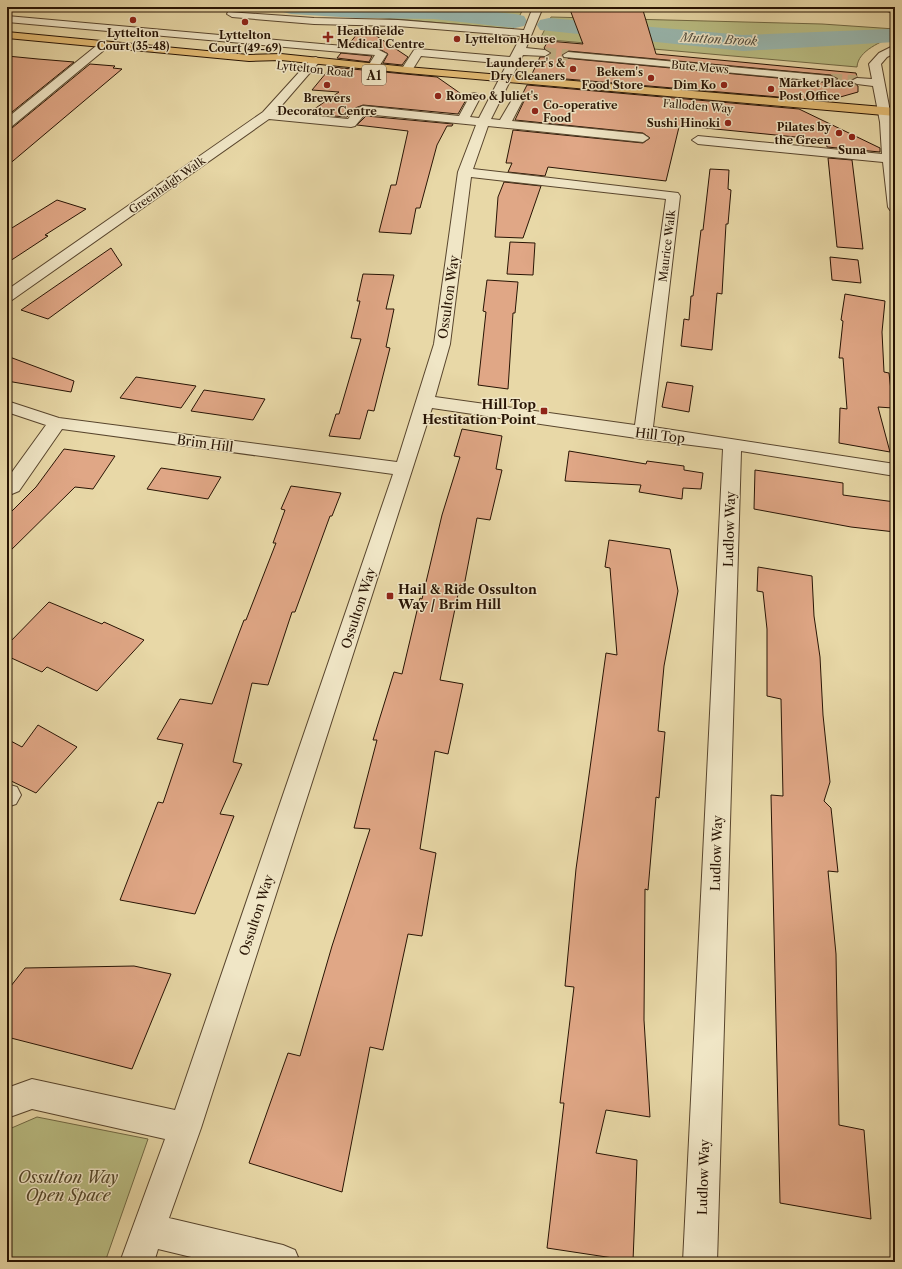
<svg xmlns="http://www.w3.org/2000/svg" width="902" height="1269" viewBox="0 0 902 1269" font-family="'Libre Caslon Text',serif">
<rect width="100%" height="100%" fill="#e8d8a7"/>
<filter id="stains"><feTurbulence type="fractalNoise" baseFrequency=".005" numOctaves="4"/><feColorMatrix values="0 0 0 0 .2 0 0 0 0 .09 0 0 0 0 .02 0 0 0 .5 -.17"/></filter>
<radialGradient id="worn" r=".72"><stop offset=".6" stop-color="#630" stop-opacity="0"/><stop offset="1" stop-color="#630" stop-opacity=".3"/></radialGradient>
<!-- green -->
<path fill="#babe84" stroke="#716944" d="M255,7H524L513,29Z
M551,17L822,24L895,29V35C882,42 858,50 857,67L540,39Z
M37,1117L148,1139L105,1262H7V1130Z"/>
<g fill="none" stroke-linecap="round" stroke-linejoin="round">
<!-- river -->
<path fill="#99b8b0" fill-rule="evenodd" d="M279,7H453L515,14L524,16L527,21L524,26L515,28L434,19L357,18L291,14L283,12Z
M549,18L743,35L889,29L895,30V42L743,51L540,30L537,25L540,20Z"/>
</g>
<!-- building -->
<path fill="#e0a786" stroke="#281404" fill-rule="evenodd" d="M569,7H642L656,54L856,73L857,77L850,82L858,86V92L826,101L531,76L540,57H546L551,54L544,48L548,41L583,44ZM568,51L831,75L838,80L831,83L564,58L562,55Z
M363,27L408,57L402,65L383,63L388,54L378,48L348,45Z
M341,53L372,56L369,62L337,58Z
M7,56L38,59L74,62L7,116Z
M90,64L115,66L113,68L122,69L7,166V129L12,128Z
M331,67L437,77L467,98L458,114L363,105L355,108L347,117L307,114L339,92L312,90Z
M527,85L799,109L880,148V152L827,147L826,140L685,126L679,127L666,181L548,167L545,176L508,172L512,163H506L513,130L643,143L650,138L643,133L515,120L524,101L521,97Z
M366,116L453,124L452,126H447L437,145L420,208H416L411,234L379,232L391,185H396L408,131L357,125Z
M828,158L852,160L863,249L837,247Z
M710,169L729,170L728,189L731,190L728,224H726L722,294L717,293L712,350L681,346L684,319L689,320L691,296H693L701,230H703Z
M504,182L541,186L523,238L495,237L498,197Z
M57,200L86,209L45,235L48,236L7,263V231Z
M510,242L535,243L533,275L507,274Z
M111,248L122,265L48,319L21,310Z
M830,257L858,260L861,283L832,280Z
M363,274L394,275L386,309H394L386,347L390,348L374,411L368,410L360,439L329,436L336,414H339L361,339L351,338L360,301H357Z
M487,280L518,282L515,313H513L508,389L478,385L486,312L483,311Z
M845,294L885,301L882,332L884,372L889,373L893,408L878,407L890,452L839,443L840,408L847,409L843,358H839L843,321L841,320Z
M7,356L74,381L71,392L7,381Z
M136,377L196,386L181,408L120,398Z
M667,382L693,386L689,412L662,407Z
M204,390L265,399L253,420L191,411Z
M462,429L502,436L496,469L502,470L490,520L477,518L464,586L460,585L440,680L463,684L448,754L435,751L420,849L436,853L422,936L408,934L383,1050L370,1047L342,1192L249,1163L288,1053L300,1056L332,946L370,829L354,828L377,740H373L394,672L402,674L420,598L422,599L442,515L460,457L454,456Z
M64,449L115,456L93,489L75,487L7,554V516L36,487Z
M569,451L646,464L647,461L684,466V470L703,473L701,489L683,488L682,499L639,492L641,485L565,481Z
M161,468L221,477L208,499L147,489Z
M755,470L843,483V495L895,502V532L851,527L754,509Z
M291,486L341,493L332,516H330L295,612H292L268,685L252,683L233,762L242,764L220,814L234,816L195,914L120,900L158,802L163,803L183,744L157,739L180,699L212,704L244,620H246L276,543H273L285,510L281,509Z
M609,540L670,549L678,591L664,666L658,731L665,732L659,798L656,797L648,890L645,889L644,1020L650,1117L606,1110L596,1153L637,1160L633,1261L547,1248L564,1103H560L574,987L565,986L576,869L606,653L617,655L610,568L605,567Z
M758,567L812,576L814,616L820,657L823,715L830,782L824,801L831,808L838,872L828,871L836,954L839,1125L864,1130L871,1219L780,1203L771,795L783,796L781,699L767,696V629L763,592L757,591Z
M49,602L102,624L104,622L144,640L97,691L47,667L42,672L7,656V645Z
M38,725L77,747L36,793L7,779V739L22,747Z
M134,966L171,974L132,1069L7,1037V991L25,968Z"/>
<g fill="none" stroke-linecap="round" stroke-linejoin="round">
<!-- minor-tunnel -->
<path stroke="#c2b186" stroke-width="11" stroke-dasharray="11 5.5" stroke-linecap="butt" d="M545,53L568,55
M831,79L857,81"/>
<!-- minor casing -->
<g stroke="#58452d" stroke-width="2">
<path id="minor" d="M533,7H543L526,48L545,50L550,53L545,56L523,55L491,119L500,120L513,98L517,96L523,100L512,121L643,134L649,138L643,142L488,126L473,169L678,193L680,196L653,427L895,464V476L741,451L717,1262H683L723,449L643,439L432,408L201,1128L169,1218L283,1245L295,1250L300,1262H212L158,1249L154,1262H120L165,1139L32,1109L7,1118V1088L32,1079L175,1110L393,474L62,429L19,491L7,496V479L46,425L7,412V401L59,418L397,462L434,344L458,172L476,125L365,114L355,126L351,127L269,119L12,300L7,302V290L263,112L312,58L316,57L321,60L276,112L348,119L356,109L363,106L459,116L471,94L475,93L481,96L470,117L479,118L507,64L421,56L411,72H403L401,70L414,50L418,49L510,57L521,36L398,26L314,24L232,17L227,14L228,12L314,18L398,20L524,30ZM471,177L666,199L635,425L435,397L450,344Z
M879,7H895V13L880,9Z
M7,16L377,49L387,54L378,68L374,69L368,66L375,55L7,22Z
M105,41L110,44L109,46L11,127L7,128V118L101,42Z
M895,45V53L887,57L881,64L892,122L895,155V211L890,210L888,207L883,162L698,144L692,140L698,136L882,154L880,122L873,86L857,84L851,81L857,78L872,79L869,64L879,53Z
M568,52L831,76L837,79L831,82L564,57L563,55Z
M7,784L17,787L21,795L16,804L7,807Z"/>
</g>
<!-- highway casing -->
<g stroke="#281404" stroke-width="2">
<path id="highway" d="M7,32L249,55L281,54L407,67L895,108V116L407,73L281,60L249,61L7,38Z"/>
</g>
<!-- minor -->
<use href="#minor" fill="#f0e6c6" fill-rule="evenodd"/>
<!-- highway -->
<use href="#highway" fill="#e4bc74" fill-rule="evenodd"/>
</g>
<!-- markers -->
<g fill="#8f2418" stroke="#f0e6c6" stroke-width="1.5">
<circle cx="133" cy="20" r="4"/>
<circle cx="245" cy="22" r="4"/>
<path d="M326 31h4v4h4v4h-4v4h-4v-4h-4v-4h4z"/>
<circle cx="457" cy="39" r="4"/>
<circle cx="573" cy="69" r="4"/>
<circle cx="651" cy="78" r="4"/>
<circle cx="327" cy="85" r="4"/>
<circle cx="724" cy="85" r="4"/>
<circle cx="771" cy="89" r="4"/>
<circle cx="438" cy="96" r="4"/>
<circle cx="535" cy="111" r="4"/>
<circle cx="728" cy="123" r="4"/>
<circle cx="839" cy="133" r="4"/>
<circle cx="852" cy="137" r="4"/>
<rect x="540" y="407" width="8" height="8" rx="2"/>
<rect x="386" y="592" width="8" height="8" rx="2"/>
</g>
<g text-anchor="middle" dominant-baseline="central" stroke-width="3" stroke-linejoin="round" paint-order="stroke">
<!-- far-poi labels -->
<g font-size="11" font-weight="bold" fill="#281404" stroke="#f0e6c6" text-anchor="start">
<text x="337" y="31">Heathfielde<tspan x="337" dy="13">Medical Centre</tspan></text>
<text x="133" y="33" text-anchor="middle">Lyttelton<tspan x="133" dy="13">Court (35-48)</tspan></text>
<text x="245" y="35" text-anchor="middle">Lyttelton<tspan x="245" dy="13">Court (49-69)</tspan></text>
<text x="465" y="39">Lyttelton House</text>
<text x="565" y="63" text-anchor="end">Launderer's &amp;<tspan x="565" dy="13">Dry Cleaners</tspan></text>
<text x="643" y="72" text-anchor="end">Bekem's<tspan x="643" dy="13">Food Store</tspan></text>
<text x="779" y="83">Market Place<tspan x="779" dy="13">Post Office</tspan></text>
<text x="716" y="85" text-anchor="end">Dim Ko</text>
<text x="446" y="96">Romeo &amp; Juliet's</text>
<text x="327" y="98" text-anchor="middle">Brewers<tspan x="327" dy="13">Decorator Centre</tspan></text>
<text x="543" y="105">Co-operative<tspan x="543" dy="13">Food</tspan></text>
<text x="720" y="123" text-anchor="end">Sushi Hinoki</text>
<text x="831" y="127" text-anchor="end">Pilates by<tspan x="831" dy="13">the Green</tspan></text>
<text x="852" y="150" text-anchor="middle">Suna</text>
</g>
<!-- far-street labels -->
<g font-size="11" fill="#281404" stroke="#f0e6c6">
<text transform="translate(700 67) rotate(5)">Bute Mews</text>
<text transform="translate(315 69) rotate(6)">Lyttelton Road</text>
<text transform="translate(698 106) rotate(5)">Falloden Way</text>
<text transform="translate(167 185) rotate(-35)">Greenhalgh Walk</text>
<text transform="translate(667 246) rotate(-83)">Maurice Walk</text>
</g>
<!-- far-water labels -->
<g font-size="12" font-style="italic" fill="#504d40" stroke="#f0e6c6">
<text transform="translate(719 39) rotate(3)">Mutton Brook</text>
</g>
<!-- shield labels -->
<rect fill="#f0e6c6" stroke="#64533e" stroke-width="1" x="362" y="65" width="24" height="20" rx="3"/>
<g font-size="12" font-weight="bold" fill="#281404">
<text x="374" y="75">A1</text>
</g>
<!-- street labels -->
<g font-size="13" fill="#281404" stroke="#f0e6c6">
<text transform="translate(448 297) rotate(-82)">Ossulton Way</text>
<text transform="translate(660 435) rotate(7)">Hill Top</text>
<text transform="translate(205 443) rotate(8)">Brim Hill</text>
<text transform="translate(729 529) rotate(-88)">Ludlow Way</text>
<text transform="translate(358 608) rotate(-72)">Ossulton Way</text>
<text transform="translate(716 853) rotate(-88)">Ludlow Way</text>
<text transform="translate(256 915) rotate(-72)">Ossulton Way</text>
<text transform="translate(703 1177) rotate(-88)">Ludlow Way</text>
</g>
<!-- poi labels -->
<g font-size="13" font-weight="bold" fill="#281404" stroke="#f0e6c6" text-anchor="end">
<text x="536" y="404">Hill Top<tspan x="536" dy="15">Hestitation Point</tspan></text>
<text x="398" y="589" text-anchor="start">Hail &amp; Ride Ossulton<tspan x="398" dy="15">Way / Brim Hill</tspan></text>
</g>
<!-- near-park labels -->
<g font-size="16" font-style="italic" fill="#54472a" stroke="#f0e6c6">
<text x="68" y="1177">Ossulton Way<tspan x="68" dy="18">Open Space</tspan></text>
</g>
</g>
<!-- margin -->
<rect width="902" height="1269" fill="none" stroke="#e8d8a7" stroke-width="24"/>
<rect x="8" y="8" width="886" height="1253" fill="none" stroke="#281404" stroke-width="2"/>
<rect x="12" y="12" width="878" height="1245" fill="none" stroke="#281404"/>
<rect width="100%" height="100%" filter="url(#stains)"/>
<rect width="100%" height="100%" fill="url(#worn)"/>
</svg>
